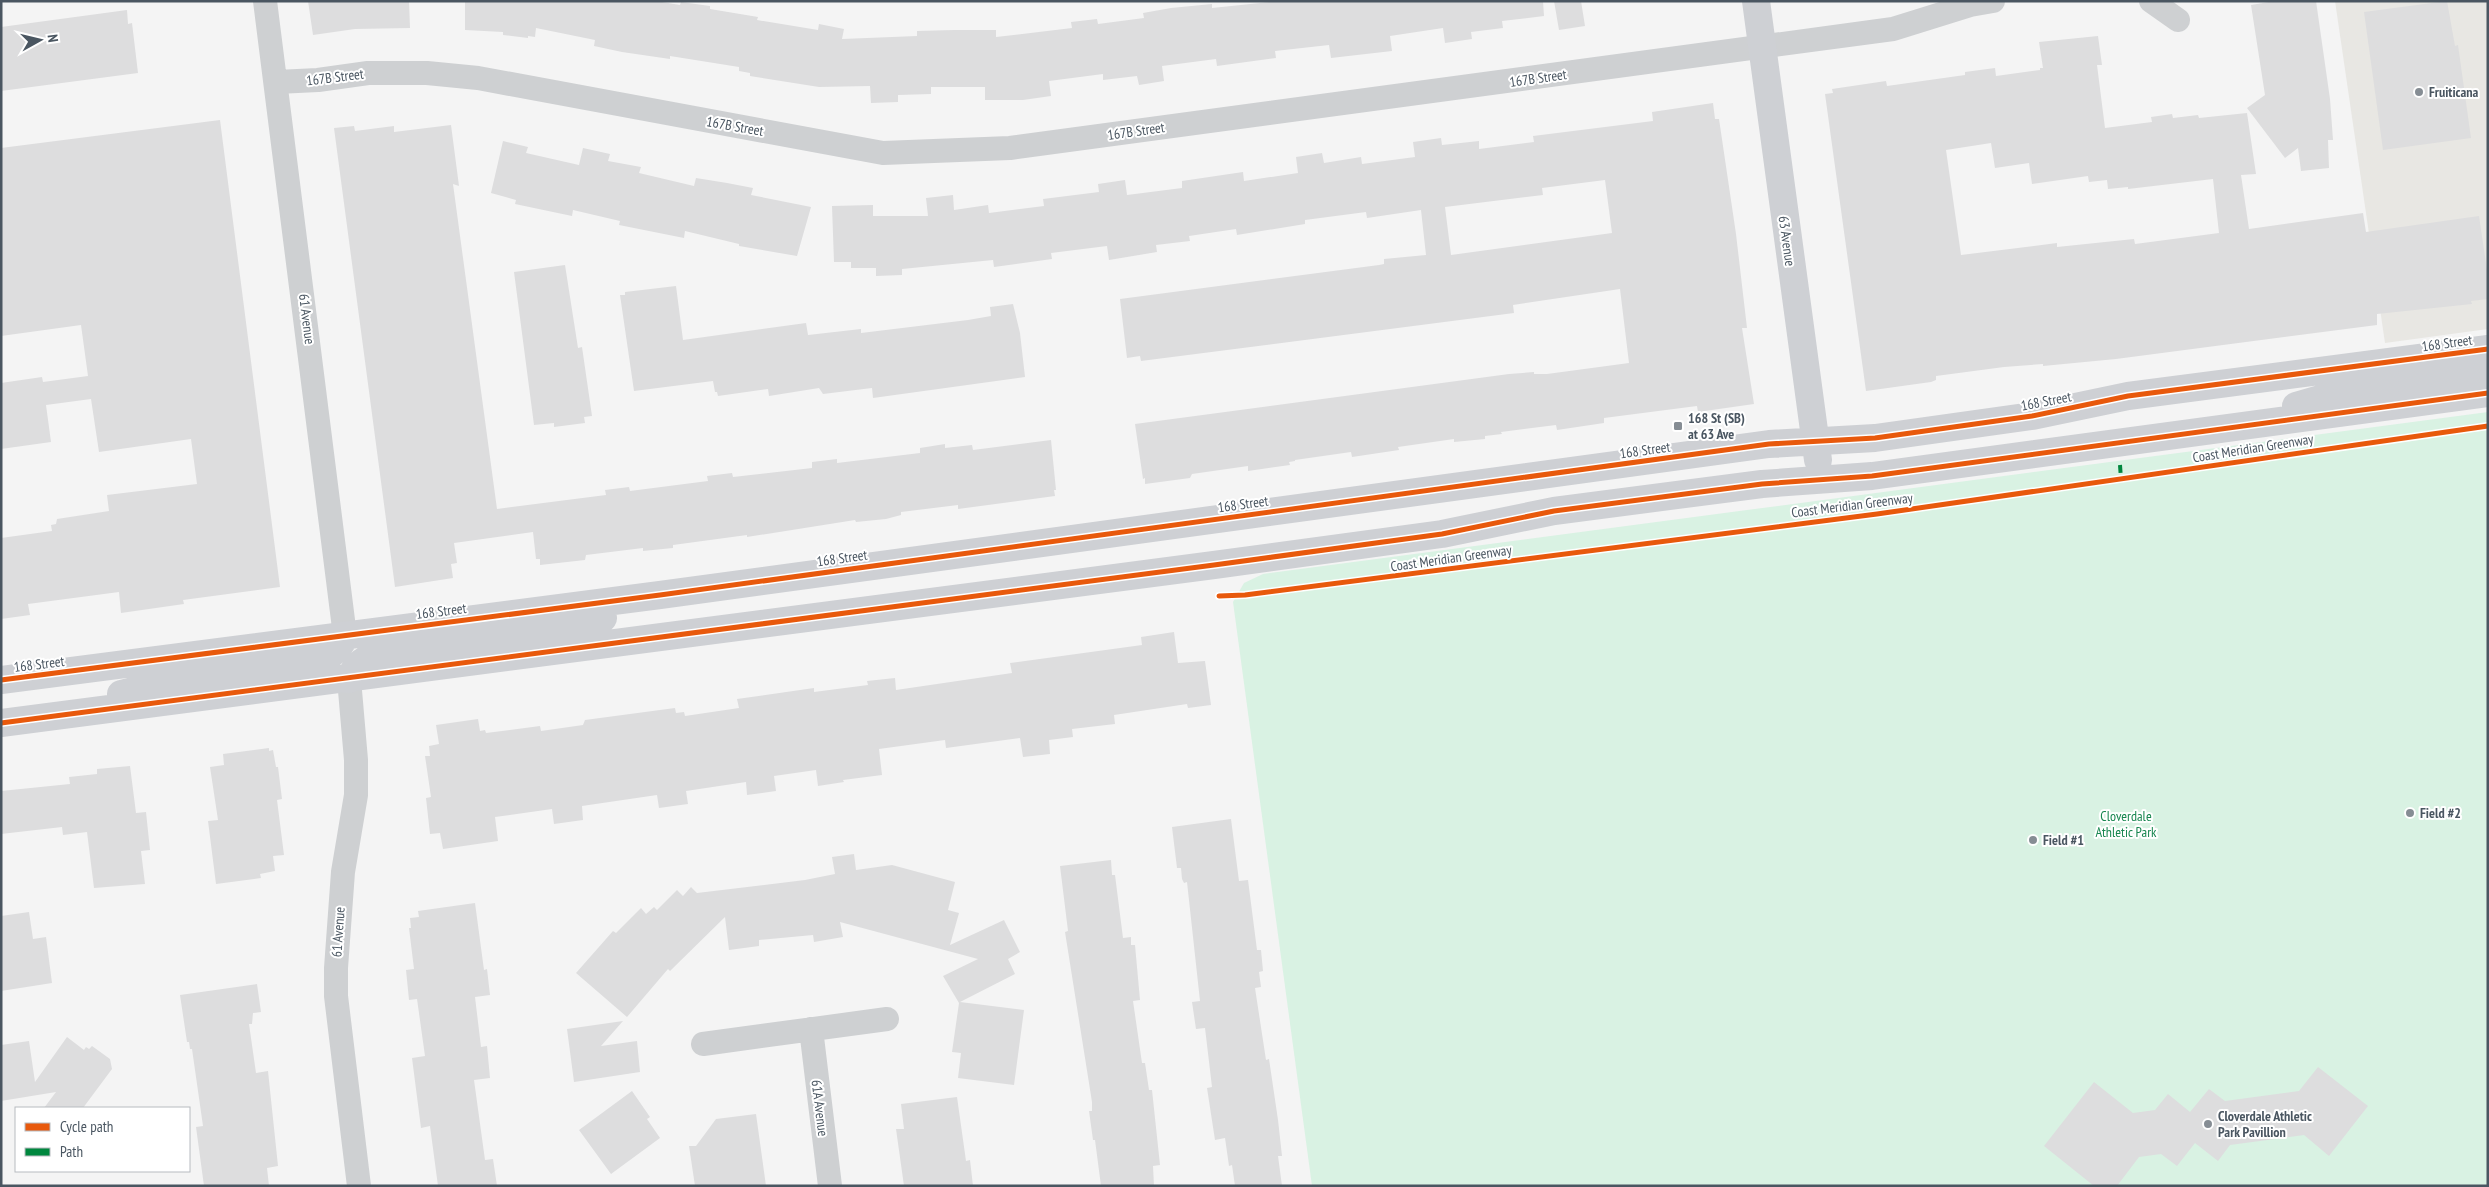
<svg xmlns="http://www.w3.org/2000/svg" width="2489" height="1187" viewBox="0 0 2489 1187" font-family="'PT Sans Narrow',sans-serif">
<rect width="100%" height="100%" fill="#f4f4f4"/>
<!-- commercial -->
<path fill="#e8e7e3" d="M2335,1H2488V329L2385,343Z"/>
<!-- green -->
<path fill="#d9f2e3" d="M2488,412V1186H1312L1233,602L1244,583L1263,574Z"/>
<!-- building -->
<path fill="#ddddde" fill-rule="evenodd" d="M308,1H409L410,28L355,29L313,35Z
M465,1H656L680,5L681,2L710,6V9L758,17L757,20L818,30L819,24L844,29L842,39L917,36V31L954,30H996V37L1072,28L1071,22L1097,19L1098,24L1144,18L1143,13L1171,8L1212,4V8L1278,1H1543L1544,16L1502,21L1503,28L1471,32L1472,39L1445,43L1443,28L1390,36L1392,51L1331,58L1329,45L1275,51L1276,58L1217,66L1216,59L1162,66L1164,81L1139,85L1137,76L1103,80V74L1049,81L1051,96L1023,100H985V87H931V94L898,95V102L871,103L870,86L819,87L750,76V73L739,71V67L670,56V59L622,52L594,46L595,40L536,28L535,37L528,36V38L503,35V32L465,30Z
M1554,1H1581L1585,26L1559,30Z
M2275,1H2316L2330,99L2333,140H2328L2329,168L2301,171L2298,148L2285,158L2247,108L2265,95L2251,5Z
M2447,1L2455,46L2458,45L2471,138L2383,150L2364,12Z
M127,10L128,24L132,23L138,73L1,91V27Z
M2098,36L2102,65H2097L2105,128L2152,122L2151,117L2172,114L2173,118L2198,115L2199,118L2247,113L2256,174L2241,175L2249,229L2363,213L2366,232L2479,216L2488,277V299L2471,301L2472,304L2377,314V325L2116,359L2043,366V364L2004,367L1936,376V380L1931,382L1866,391L1825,94L1833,93L1832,89L1886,81L1887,86L1965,75V72L1995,68L1996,76L2040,70V68H2043L2039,42ZM1991,143L1995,168L2029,163L2032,184L2088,176L2089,182L2107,180L2108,189L2128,187V189L2213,179L2219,233L2135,244L2134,239L2057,247V243L1961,255L1946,150Z
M1713,103L1715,119H1719L1736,234L1747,328H1742L1754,404L1698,412L1697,406L1604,418V423L1557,430L1556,425L1501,432L1502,434L1485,436V439L1454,442V439L1398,447L1399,450L1352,457L1351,452L1295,460V461L1289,462L1290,465L1248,471V466L1192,474L1190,478L1145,484V478L1143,479L1135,424L1509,374L1534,372V374H1547L1629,363L1620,289L1513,305L1514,313L1141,361L1140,356L1127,358L1120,299L1379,265L1384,264V259L1426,255L1421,210L1367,218L1366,212L1305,220V224L1237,235L1236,229L1189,236L1190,241L1156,245L1157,252L1109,260L1107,246L1051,253L1052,259L994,267L993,260L902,269V275L876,276V268H851V262H834L832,206L873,205V216H928L926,198L953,195L954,210L988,205L989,213L1044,206L1043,199L1099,192L1098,184L1125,180L1127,195L1182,188V181L1243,172L1244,181L1298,173L1296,157L1322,153L1324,163L1361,157L1362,164L1415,157L1413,142L1441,138L1442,145L1479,141V149L1534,142L1533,136L1653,121L1652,112ZM1605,180L1612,233L1451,255L1445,207L1543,195L1542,188Z
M220,120L280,587L183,600L184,604L121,613L119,592L28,604L30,615L1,619V538L52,531L51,525L56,524L57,519L109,511L107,495L197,484L191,439L99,452L91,399L46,405L51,442L1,449V383L42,377L43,382L88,376L81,325L1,336V148Z
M451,125L459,186L453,184L497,509L606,495L605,490L629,487L630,491L708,481L707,476L732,473L733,477L812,468V462L837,459V463L920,453V448L945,444V448L972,445L973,450L1051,440L1056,490H1054L1055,496L958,509V505L901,512V515L886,519L856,522L855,520L747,537V535L673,545V548L643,551V548L586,555L585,560L540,565V559H536L533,532L454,543L457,563L451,564L453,578L395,587L334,128L354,126L355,131L394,126V132Z
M503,141L528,147L526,153L579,165L583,148L610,154L608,161L641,167L639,173L694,186L696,178L727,183L753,188L751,195L811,207L797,256L739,246V244L685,231L684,238L619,225L620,221L573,210L572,216L515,204L516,200L491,193Z
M565,265L578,348L582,347L592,416L584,417L585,423L554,427V423L534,425L514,272Z
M676,286L683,340L806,323L808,335L861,329V333L968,320L991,316L990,307L1013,304L1020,333L1025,377L873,398L872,388L823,394L819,388L769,396L768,389L718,396L717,392H715L713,381L634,391L620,295H625V292Z
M1174,632L1178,663L1205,661L1211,705L1188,708L1187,704L1114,715L1115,724L1072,729L1073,737L1049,740L1050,754L1023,757L1020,738L946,748L945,740L879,749L882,775L843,780L844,782L818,786L816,770L774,776L776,791L747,795L746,782L686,791L688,804L659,808L657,795L582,806L583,820L554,824L552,809L495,817L498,841L443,849L440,833L430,834L426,798L431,797L425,756H430L429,746L439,744L436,725L478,719L480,731L485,730L486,733L540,726L541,731L583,725L585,720L675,708L676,713L684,712L685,716L739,708L737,699L814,688V692L868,685L867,681L895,678L896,690L1012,673L1010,663L1142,645L1141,637Z
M269,748V751L273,750L276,767H278L282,799L277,800L284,855L273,856L275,871L260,874L261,878L216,884L208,821L218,820L210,767L224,765L223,754Z
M130,766L136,813L146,812L150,850L141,851L145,884L94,888L87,832L63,835L62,827L1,834V791L70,784L69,777L97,774V769Z
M1231,819L1239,881L1248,880L1257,950H1261L1263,971L1259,972L1261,987L1255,988L1266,1060L1269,1059L1278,1120L1282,1156H1278L1282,1186H1235L1232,1165L1229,1166L1225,1138L1215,1140L1207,1088L1212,1087L1205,1028L1196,1029L1192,1002L1200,1001L1187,882L1184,883L1182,879L1181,868H1177L1172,827Z
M854,854L856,870L892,865L955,882L948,910L959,913L950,945L1004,920L1020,952L1008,959L1015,974L960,1002L1024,1010L1014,1085L958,1078L961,1053L952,1052L959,1003L943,976L978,959L840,922L843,937L814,942L813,935L759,940V946L729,950L725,917L670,971L668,969L627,1017L576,973L613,931L616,933L641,908L646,914L654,907L657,910L677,890L683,896L691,887L697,893L805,880L835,874L832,857Z
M1111,860L1112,875H1115L1123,938L1131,937V945H1135L1140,1000L1133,1001L1142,1063H1145L1149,1090H1152L1160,1165L1153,1166L1154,1186H1101L1095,1140H1093L1089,1111H1092V1102L1065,932L1068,931L1060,866Z
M475,903L484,970L487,969L490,995L475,997L481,1047L487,1046L490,1078L474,1080L485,1160L493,1159L497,1186H438L430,1126L421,1128L412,1058L425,1056L417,999L409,1000L406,970L414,969L409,928H411L410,918L419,917L418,911Z
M29,912L33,939L46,937L52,983L1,991V916Z
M257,984L261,1012L253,1013L252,1024H249L256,1073L268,1071L278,1166L267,1168L269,1186H204L196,1127L203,1126L192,1049H190L189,1042H187L180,995Z
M623,1021L601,1046L637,1041L640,1072L574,1082L567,1029Z
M67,1037L84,1050L86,1047L89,1049L92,1046L110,1059L112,1069L83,1108H44L56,1092L1,1101V1045L29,1041L35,1082Z
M2318,1067L2368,1106L2329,1156L2304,1135L2230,1145L2218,1161L2195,1143L2177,1166L2161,1154L2139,1157L2117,1186H2094L2044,1146L2094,1082L2133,1113L2155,1110L2168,1094L2190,1112L2209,1089L2225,1101L2299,1091Z
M632,1091L650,1117L647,1119L660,1138L611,1174L579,1130Z
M957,1097L966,1161L970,1160L973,1186H904L896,1129H904L901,1104Z
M756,1114L766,1186H695L689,1146H696L716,1119Z"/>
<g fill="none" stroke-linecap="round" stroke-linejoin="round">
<!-- street -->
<path stroke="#ced0d2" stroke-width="24" d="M265,1L345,636
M2151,1L2178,20
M277,82L318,80L368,73H427L478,78L883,153L1010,148L1893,29L1970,5L1993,1
M349,679L356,760V795L343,872L336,968V996L359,1186
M811,1029L830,1186
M703,1044L887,1019"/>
<!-- secondary -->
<path stroke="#ced0d4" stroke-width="28" d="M1756,1L1818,460
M2296,406L2348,391L2488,372
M349,679C355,667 362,660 375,655L554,628L603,618
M1,680L660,595L1769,444L1875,438L2032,416L2128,396L2488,349
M121,694L164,683L314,662C329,657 338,651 345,636
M1,723L1214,565L1442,534L1554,511L1762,484L1872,476L2488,393"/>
<!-- quiet -->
<path stroke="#00873e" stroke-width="4" stroke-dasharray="8 4" stroke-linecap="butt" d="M2120,465L2121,479"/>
<!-- cycleway casing -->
<g stroke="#fff" stroke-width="8">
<path id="cycleway" d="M1219,596L1245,595L1877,514L2488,426
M1,680L660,595L1769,444L1875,438L2032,416L2128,396L2488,349
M1,723L1214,565L1442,534L1554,511L1762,484L1872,476L2488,393"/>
</g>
<!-- cycleway -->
<use href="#cycleway" stroke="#e8590c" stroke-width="5"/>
</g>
<!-- markers -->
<g fill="#868d94" stroke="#fff" stroke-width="2">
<circle cx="2419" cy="92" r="5"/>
<rect x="1673" y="421" width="10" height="10" rx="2.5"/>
<circle cx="2410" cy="813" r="5"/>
<circle cx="2033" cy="840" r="5"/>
<circle cx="2208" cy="1124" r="5"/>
</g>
<g text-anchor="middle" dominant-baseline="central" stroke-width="4" stroke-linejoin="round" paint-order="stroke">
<!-- street labels -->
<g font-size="14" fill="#4a5661" stroke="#fff">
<text transform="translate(335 77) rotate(-7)">167B Street</text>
<text transform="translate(1538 78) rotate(-8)">167B Street</text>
<text transform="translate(735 126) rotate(10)">167B Street</text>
<text transform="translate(1136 131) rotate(-8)">167B Street</text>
<text transform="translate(1787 241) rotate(82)">63 Avenue</text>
<text transform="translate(307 319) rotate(83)">61 Avenue</text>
<text transform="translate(2447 343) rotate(-8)">168 Street</text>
<text transform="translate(2046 401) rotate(-11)">168 Street</text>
<text transform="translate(2253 448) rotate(-9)">Coast Meridian Greenway</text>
<text transform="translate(1645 450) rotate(-8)">168 Street</text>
<text transform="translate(1243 504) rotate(-8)">168 Street</text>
<text transform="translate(1852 505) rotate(-7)">Coast Meridian Greenway</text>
<text transform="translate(842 558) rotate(-8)">168 Street</text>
<text transform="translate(1451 558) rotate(-8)">Coast Meridian Greenway</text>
<text transform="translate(441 611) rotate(-7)">168 Street</text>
<text transform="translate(39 664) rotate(-7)">168 Street</text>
<text transform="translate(338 932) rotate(-86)">61 Avenue</text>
<text transform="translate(820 1108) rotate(83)">61A Avenue</text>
</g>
<!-- poi labels -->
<g font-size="14" font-weight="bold" fill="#4a5661" stroke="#fff" text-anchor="start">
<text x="2429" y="92">Fruiticana</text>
<text x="1688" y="418">168 St (SB)<tspan x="1688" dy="16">at 63 Ave</tspan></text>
<text x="2420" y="813">Field #2</text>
<text x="2043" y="840">Field #1</text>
<text x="2218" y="1116">Cloverdale Athletic<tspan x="2218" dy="16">Park Pavillion</tspan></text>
</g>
<!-- park labels -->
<g font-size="14" fill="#17864f" stroke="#fff">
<text x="2126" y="816">Cloverdale<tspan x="2126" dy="16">Athletic Park</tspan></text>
</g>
</g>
<!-- border -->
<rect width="2489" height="1187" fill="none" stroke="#4a5661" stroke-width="5"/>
<!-- legend -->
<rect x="15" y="1107" width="175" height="65" fill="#ffffff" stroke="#b7bbc0"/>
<rect x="25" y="1123" width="25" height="8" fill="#e8590c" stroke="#b7bbc0"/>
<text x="60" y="1132" font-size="15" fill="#4a5661">Cycle path</text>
<rect x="25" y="1148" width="25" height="8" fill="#00873e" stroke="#b7bbc0"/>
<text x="60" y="1157" font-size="15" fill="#4a5661">Path</text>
<!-- north arrow -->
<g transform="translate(40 40) rotate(82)" stroke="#ffffff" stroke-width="4" paint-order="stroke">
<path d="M0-4L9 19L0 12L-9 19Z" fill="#4a5661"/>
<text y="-8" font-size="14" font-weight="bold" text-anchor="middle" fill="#4a5661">N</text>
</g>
</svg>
